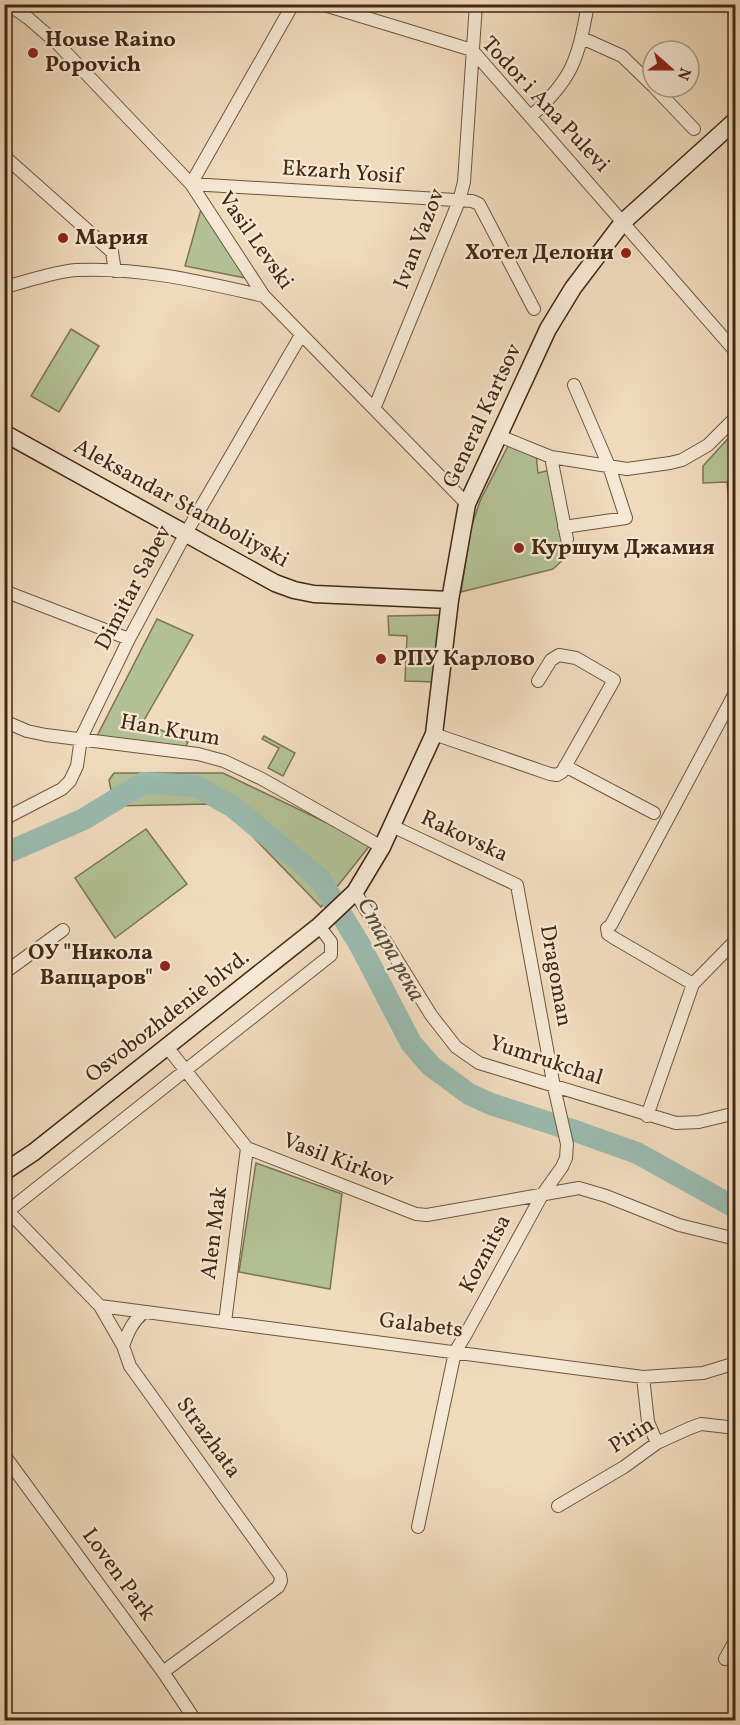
<svg xmlns="http://www.w3.org/2000/svg" width="740" height="1725" viewBox="0 0 740 1725" font-family="Vollkorn,serif">
<rect width="100%" height="100%" fill="#f0dbbd"/>
<filter id="stains"><feTurbulence type="fractalNoise" baseFrequency=".00333" numOctaves="4"/><feColorMatrix values="0 0 0 0 .2 0 0 0 0 .09 0 0 0 0 .02 0 0 0 .5 -.17"/></filter>
<radialGradient id="worn" r=".72"><stop offset=".6" stop-color="#630" stop-opacity="0"/><stop offset="1" stop-color="#630" stop-opacity=".3"/></radialGradient>
<!-- green -->
<path fill="#b3c196" stroke="#7b7454" stroke-width="1.5" d="M203,202L255,280L185,266Z
M71,329L99,346L59,412L31,396Z
M735,431V503L729,504L727,482L703,483V466Z
M508,446L536,454L538,473L550,470L568,555L553,569L461,592L471,528L480,501Z
M442,615L436,682L405,681L407,636L389,635L388,616Z
M157,619L193,635L143,722L188,742L183,752L95,740Z
M264,736L295,753L283,776L268,768L279,748L262,739Z
M114,773H223L371,844L321,907L229,812L209,804L114,806L109,780Z
M146,829L187,884L115,938L75,878Z
M256,1163L342,1194L330,1289L239,1272Z"/>
<g fill="none" stroke-linecap="round" stroke-linejoin="round">
<!-- river -->
<path stroke="#9abbaf" stroke-width="22" d="M4,854L84,819L143,783L196,786L233,807L320,879L361,947L411,1043L431,1066L469,1094L491,1104L578,1132L637,1153L736,1208"/>
<!-- street casing -->
<g stroke="#6e553e" stroke-width="14">
<path id="street" d="M8,4L28,18L58,44L191,184L264,296L467,504
M293,4L191,184L472,201L479,204L534,309
M321,4L472,50L736,352
M582,38L622,56L653,86
M654,87L694,129
M531,116C573,79 578,59 588,4
M4,156L112,252L115,271
M4,287C25,282 56,271 77,270C141,267 202,282 264,296
M374,409L459,201L464,182L476,4
M497,435L551,457L567,539
M551,457L627,469L670,463L682,460L708,445L736,417
M564,527L626,518L609,466L574,385
M4,591L129,639
M4,721L27,731L46,735L198,754L224,761L262,779L382,847
M434,734L550,774L557,775L562,772L614,680L576,658L559,655L551,660L538,681
M565,766L654,813
M4,819L62,789L70,781L77,766L81,738L129,639L186,533L301,335
M392,826L517,885L554,1087L567,1144L566,1158L562,1167L542,1195L466,1334L455,1352L418,1527
M355,892L431,1015L456,1047L479,1063L676,1123L699,1122L736,1113
M4,973L63,930
M693,984L736,940
M167,1047L247,1148L416,1214L427,1215L579,1188L606,1196L679,1225L736,1239
M647,1116L693,984L614,938L608,934L607,928L611,925L736,691
M4,1207L100,1306L123,1346L130,1366L280,1575L281,1581L278,1587L163,1672
M8,1211L331,955V942L319,926
M100,1306L643,1377L703,1373L736,1363
M225,1322L247,1148
M123,1346C128,1332 132,1322 144,1312
M643,1377L648,1422L657,1443
M4,1455L163,1672L195,1720
M558,1506L624,1467L657,1443L690,1428L701,1424L736,1428
M725,1659L736,1639"/>
</g>
<!-- secondary casing -->
<g stroke="#432813" stroke-width="19">
<path id="secondary" d="M4,433L275,583L294,590L314,594L450,600
M4,1172L34,1152L319,926L355,892L382,847L434,734L450,600L467,504L548,329L573,288L623,222L736,120"/>
</g>
<!-- street -->
<use href="#street" stroke="#f5e8d4" stroke-width="12"/>
<!-- secondary -->
<use href="#secondary" stroke="#f5e8d4" stroke-width="16"/>
</g>
<!-- markers -->
<g fill="#8f2418" stroke="#f5e8d4" stroke-width="2">
<circle cx="33" cy="53" r="6"/>
<circle cx="63" cy="238" r="6"/>
<circle cx="626" cy="253" r="6"/>
<circle cx="519" cy="548" r="6"/>
<circle cx="381" cy="659" r="6"/>
<circle cx="165" cy="966" r="6"/>
</g>
<g text-anchor="middle" dominant-baseline="central" stroke-width="4.5" stroke-linejoin="round" paint-order="stroke">
<!-- poi labels -->
<g font-size="22" font-weight="bold" fill="#432813" stroke="#f5e8d4" text-anchor="start">
<text x="45" y="40">House Raino<tspan x="45" dy="25">Popovich</tspan></text>
<text x="75" y="238">Мария</text>
<text x="614" y="253" text-anchor="end">Хотел Делони</text>
<text x="531" y="548">Куршум Джамия</text>
<text x="393" y="659">РПУ Карлово</text>
<text x="153" y="953" text-anchor="end">ОУ "Никола<tspan x="153" dy="25">Вапцаров"</tspan></text>
</g>
<!-- street labels -->
<g font-size="22" fill="#432813" stroke="#f5e8d4">
<text transform="translate(545 105) rotate(47)">Todor i Ana Pulevi</text>
<text transform="translate(342 173) rotate(4)">Ekzarh Yosif</text>
<text transform="translate(420 239) rotate(-69)">Ivan Vazov</text>
<text transform="translate(255 241) rotate(55)">Vasil Levski</text>
<text transform="translate(483 416) rotate(-65)">General Kartsov</text>
<text transform="translate(181 504) rotate(29)">Aleksandar Stamboliyski</text>
<text transform="translate(134 588) rotate(-62)">Dimitar Sabev</text>
<text transform="translate(170 731) rotate(10)">Han Krum</text>
<text transform="translate(464 837) rotate(25)">Rakovska</text>
<text transform="translate(555 976) rotate(80)">Dragoman</text>
<text transform="translate(168 1017) rotate(-38)">Osvobozhdenie blvd.</text>
<text transform="translate(546 1061) rotate(18)">Yumrukchal</text>
<text transform="translate(338 1161) rotate(21)">Vasil Kirkov</text>
<text transform="translate(215 1233) rotate(-83)">Alen Mak</text>
<text transform="translate(486 1254) rotate(-62)">Koznitsa</text>
<text transform="translate(421 1326) rotate(7)">Galabets</text>
<text transform="translate(632 1436) rotate(-32)">Pirin</text>
<text transform="translate(208 1438) rotate(54)">Strazhata</text>
<text transform="translate(118 1575) rotate(54)">Loven Park</text>
</g>
<!-- water labels -->
<g font-size="24" font-style="italic" fill="#594d3a" stroke="#f5e8d4">
<text transform="translate(390 950) rotate(61)">Стара река</text>
</g>
</g>
<!-- margin -->
<rect width="740" height="1725" fill="none" stroke="#f0dbbd" stroke-width="24"/>
<rect x="6" y="6" width="728" height="1713" fill="none" stroke="#432813" stroke-width="3"/>
<rect x="12" y="12" width="716" height="1701" fill="none" stroke="#432813" stroke-width="1.5"/>
<!-- north arrow -->
<g transform="translate(671 69) rotate(111)"><circle r="28" fill="#f5e8d4" stroke="#ae9b87" stroke-width="1.5"/>
<path d="M0-4.5L10 22L0 15L-10 22Z" fill="#8f2418"/>
<text y="-9" font-size="16" font-weight="bold" text-anchor="middle" fill="#432813">N</text>
</g>
<rect width="100%" height="100%" filter="url(#stains)"/>
<rect width="100%" height="100%" fill="url(#worn)"/>
</svg>
